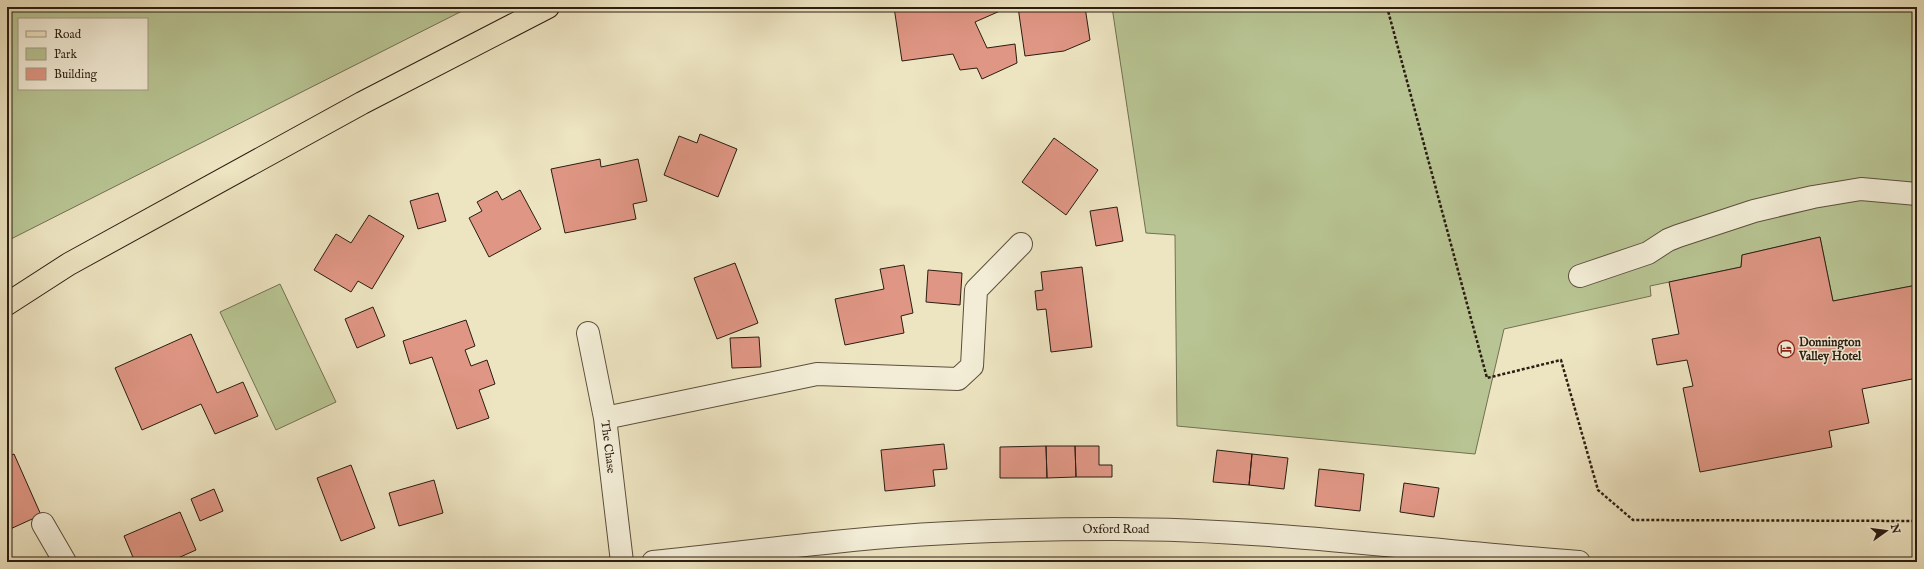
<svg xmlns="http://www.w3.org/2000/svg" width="1924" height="569" viewBox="0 0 1924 569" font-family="'IM FELL English',serif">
<rect width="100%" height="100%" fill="#ede4c1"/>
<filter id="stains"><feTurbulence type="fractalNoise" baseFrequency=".005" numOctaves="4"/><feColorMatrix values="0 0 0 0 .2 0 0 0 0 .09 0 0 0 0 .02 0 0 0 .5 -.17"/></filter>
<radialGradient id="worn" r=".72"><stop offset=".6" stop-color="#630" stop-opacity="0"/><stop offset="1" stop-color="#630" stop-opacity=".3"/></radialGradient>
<!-- green -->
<path fill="#b8c493" stroke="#727052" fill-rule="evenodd" d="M7,7H470L7,241ZM19,19H147V89H19Z
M1112,7H1917V285L1833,301L1820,237L1742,255L1741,267L1650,286L1651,296L1504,329L1475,454L1177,426L1175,235L1146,233Z
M280,284L336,402L276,430L220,312Z"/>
<!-- building -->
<path fill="#df9684" stroke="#2b1d11" d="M894,7H1009L975,22L987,48L1015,44L1017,63L982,79L977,68L960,70L953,54L902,61Z
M1018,7H1085L1090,40L1064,51L1025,56Z
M700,134L737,149L718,197L664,175L679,136L697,143Z
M1054,138L1098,170L1066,215L1022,182Z
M600,159L601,167L638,159L647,201L633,204L636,219L565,233L551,169Z
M520,190L541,229L489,257L469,218L482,211L477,202L497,191L502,200Z
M438,193L446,221L418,229L410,201Z
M1117,207L1123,241L1096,246L1090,211Z
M369,215L404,236L372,289L358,281L351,292L314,270L336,234L351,243Z
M1820,237L1833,301L1917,285V378L1862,389L1869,423L1829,431L1832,447L1700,472L1683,388L1693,386L1687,360L1657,365L1652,339L1679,334L1669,282L1741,267L1742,255Z
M735,263L758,323L717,339L694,278Z
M904,265L913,313L901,316L904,333L845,345L835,299L884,289L880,269Z
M1082,267L1092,347L1051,352L1046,309L1037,310L1035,291L1043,290L1041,272Z
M928,270L962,273L960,305L926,302Z
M373,307L385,336L357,348L345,319Z
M466,320L475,346L465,350L471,366L487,360L495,384L479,390L489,418L457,429L432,357L410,364L403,341Z
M191,334L217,393L243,382L258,416L215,434L201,404L142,430L115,368Z
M759,337L761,367L732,368L730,338Z
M944,444L947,469L933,470L935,486L885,491L881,450Z
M1046,446H1075L1076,477L1047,478Z
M1046,446L1047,478H1000V447Z
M1075,446H1099V465H1112V477H1076Z
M1217,450L1252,454L1249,485L1213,482Z
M14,454L41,515L8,530L7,457Z
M1252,454L1288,458L1284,489L1249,485Z
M351,465L375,528L341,541L317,478Z
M1319,469L1364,474L1360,511L1315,506Z
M434,480L443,513L399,526L389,493Z
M1404,483L1439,488L1434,517L1400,512Z
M214,489L223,511L200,521L191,499Z
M180,512L196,550L169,562H135L124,536Z"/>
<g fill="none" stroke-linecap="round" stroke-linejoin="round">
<!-- minor casing -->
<g stroke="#5c4f3d" stroke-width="24">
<path id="minor" d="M1580,276L1648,253L1668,240L1678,236L1754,211L1813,197L1861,189L1917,194
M588,333L605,418L622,562
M605,418L817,374L958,379L972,366L976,290L1021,244
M43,524L65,562
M653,562C713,556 774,548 834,542C927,532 1021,529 1114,529C1270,529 1424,551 1579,562"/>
</g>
<!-- major casing -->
<g stroke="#2b1d11" stroke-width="24">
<path id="major" d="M7,304L69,264L362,103L548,7"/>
</g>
<!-- path -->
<path stroke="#2b1d11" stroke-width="2.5" stroke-dasharray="3 2" stroke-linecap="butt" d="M1387,7L1487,378L1561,360L1598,490L1633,520L1917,521"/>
<!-- minor -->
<use href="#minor" stroke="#f3edd7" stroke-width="22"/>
<!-- major -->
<use href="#major" stroke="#ede4c1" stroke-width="22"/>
</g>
<!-- icons -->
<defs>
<g id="hotel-ring" transform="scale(0.9)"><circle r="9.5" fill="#f3edd7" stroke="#8f2418" stroke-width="1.5"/><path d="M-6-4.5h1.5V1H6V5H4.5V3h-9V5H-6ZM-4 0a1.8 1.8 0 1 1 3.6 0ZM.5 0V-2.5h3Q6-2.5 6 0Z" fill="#8f2418"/></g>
</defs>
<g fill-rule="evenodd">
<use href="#hotel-ring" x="1786" y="349"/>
</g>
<g text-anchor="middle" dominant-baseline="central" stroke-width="3" stroke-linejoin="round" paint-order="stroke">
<!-- poi labels -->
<g font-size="12" font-weight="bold" fill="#2b1d11" stroke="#f3edd7" text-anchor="start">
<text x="1799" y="342">Donnington<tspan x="1799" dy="14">Valley Hotel</tspan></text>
</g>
<!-- street labels -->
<g font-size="12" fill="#2b1d11" stroke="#f3edd7">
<text transform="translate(608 447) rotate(83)">The Chase</text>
<text x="1116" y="529">Oxford Road</text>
</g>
</g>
<!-- margin -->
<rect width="1924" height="569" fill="none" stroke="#ede4c1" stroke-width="24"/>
<rect x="8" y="8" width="1908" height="553" fill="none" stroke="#2b1d11" stroke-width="2"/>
<rect x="12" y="12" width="1900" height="545" fill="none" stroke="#2b1d11"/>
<!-- legend -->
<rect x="18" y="18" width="130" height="72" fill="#f3edd7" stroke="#a39a88"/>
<rect x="26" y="31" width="20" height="6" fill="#ede4c1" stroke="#a39a88"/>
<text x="54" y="38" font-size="12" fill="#2b1d11">Road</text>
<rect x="26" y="48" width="20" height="12" fill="#b8c493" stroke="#a39a88"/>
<text x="54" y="58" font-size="12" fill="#2b1d11">Park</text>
<rect x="26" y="68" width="20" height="12" fill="#df9684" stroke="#a39a88"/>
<text x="54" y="78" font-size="12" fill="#2b1d11">Building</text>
<!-- north arrow -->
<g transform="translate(1886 531) rotate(76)" stroke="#f3edd7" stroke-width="3" paint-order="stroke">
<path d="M0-3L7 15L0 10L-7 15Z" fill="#2b1d11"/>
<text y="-6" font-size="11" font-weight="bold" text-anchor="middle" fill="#2b1d11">N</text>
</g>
<rect width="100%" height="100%" filter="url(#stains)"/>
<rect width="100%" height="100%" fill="url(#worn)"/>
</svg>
